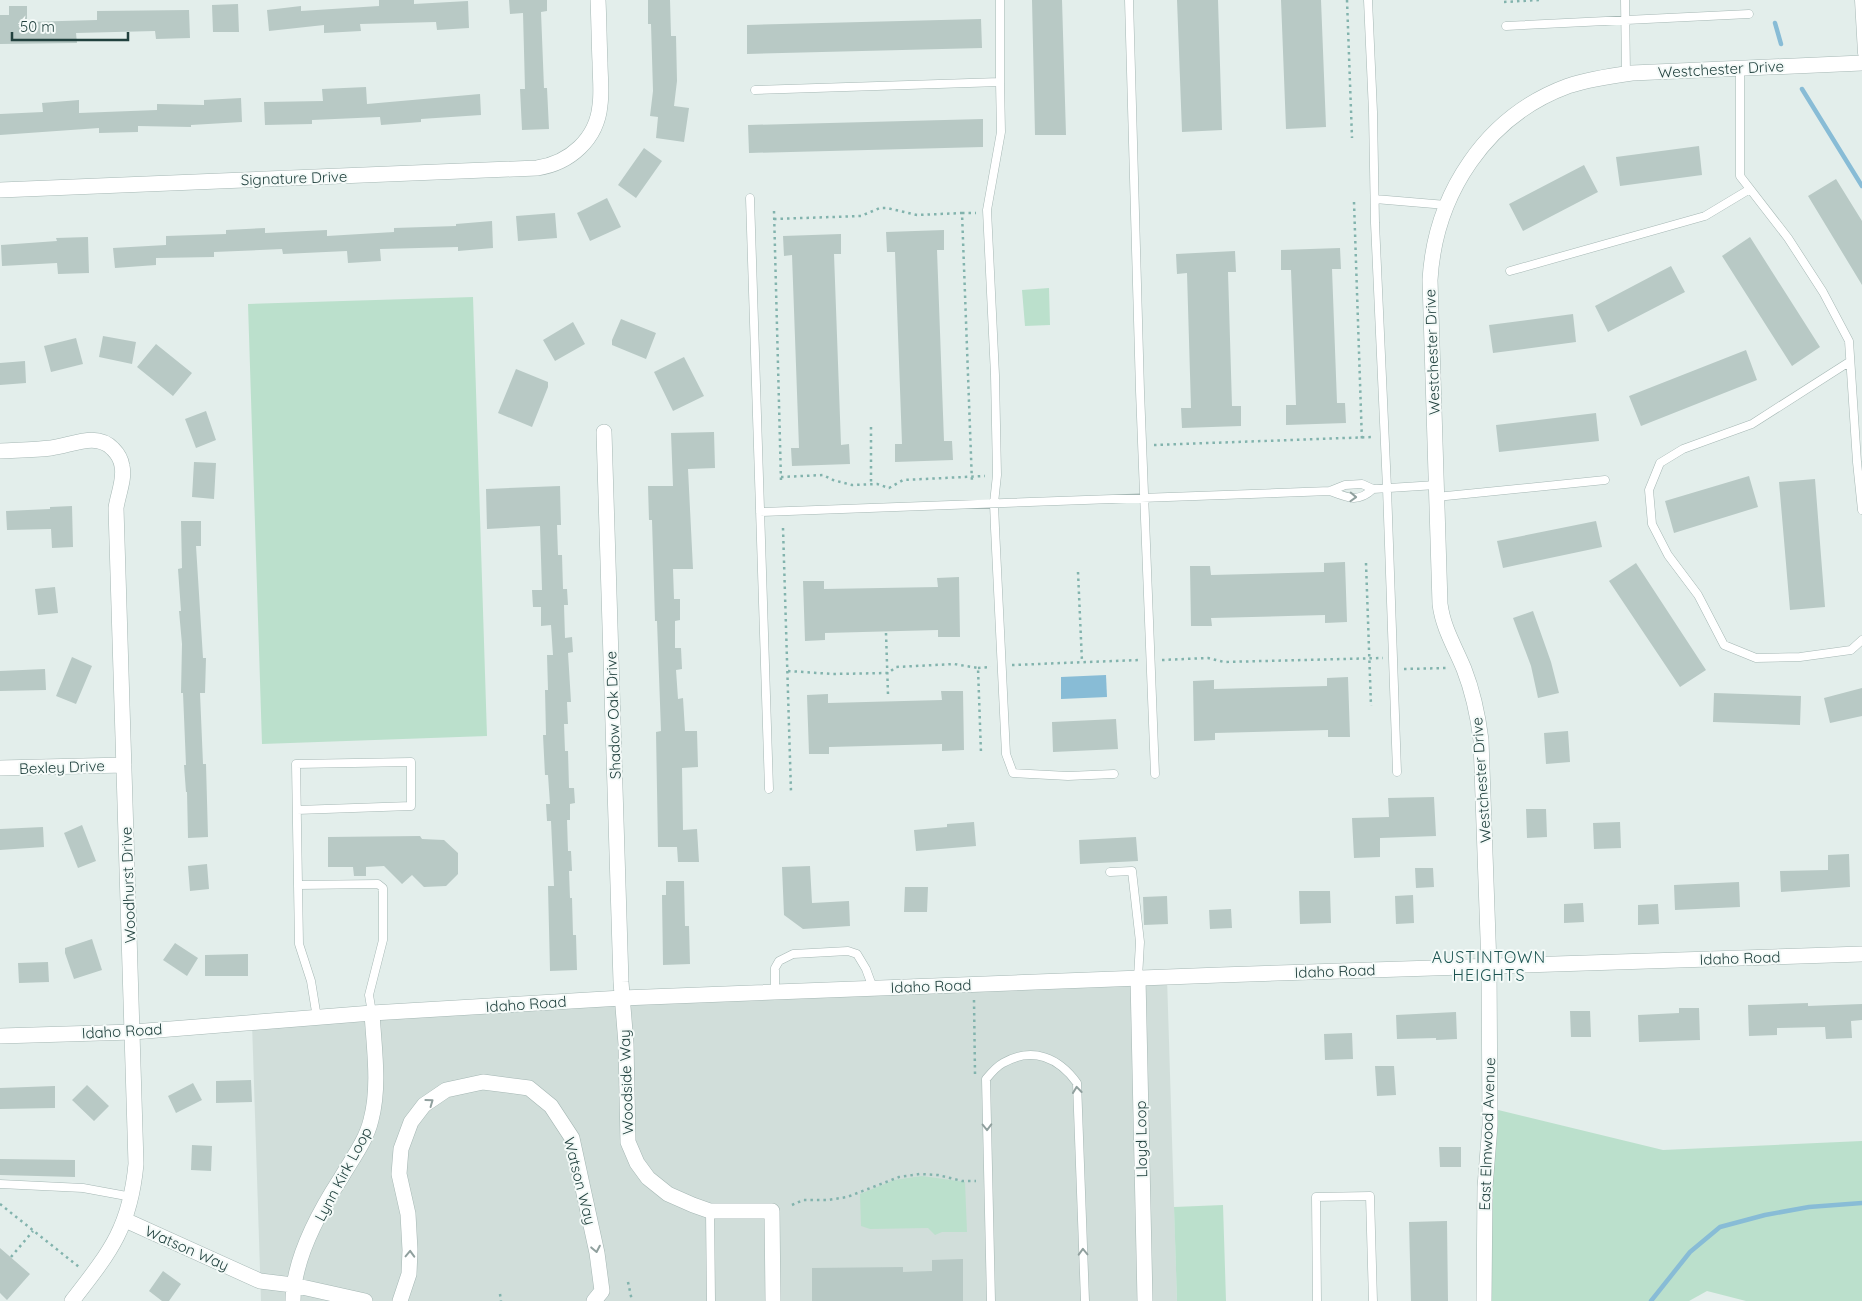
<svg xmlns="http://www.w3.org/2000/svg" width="1862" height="1301" viewBox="0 0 1862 1301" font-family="Quicksand,sans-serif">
<rect width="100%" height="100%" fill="#e3eeeb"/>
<!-- built -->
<path fill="#d1deda" d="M1167,977L1177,1301H261L252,1023Z"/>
<!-- green -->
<path fill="#bbe0cc" d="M1049,288L1050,325L1025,326L1022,290Z
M473,297L487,736L262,744L248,304Z
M1490,1108L1663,1150L1862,1141V1301H1746L1707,1291L1689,1301H1484Z
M922,1176L965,1182L967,1232H942L935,1235L928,1228L870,1229L861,1226L860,1194L894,1180Z
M1223,1205L1226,1301H1177L1174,1207Z"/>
<!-- water -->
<path fill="#88bcd6" d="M1106,675L1107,697L1061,699V677Z"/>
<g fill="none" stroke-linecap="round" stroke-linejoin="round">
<!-- stream -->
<path stroke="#88bcd6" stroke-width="4.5" d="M1775,23L1781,44
M1802,89L1862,186
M1651,1301L1690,1252L1720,1227L1765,1215L1809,1207L1862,1203"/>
</g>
<!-- building -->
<path fill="#b8c9c5" d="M379,0H414V4L468,1L469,28L437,30L436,22L360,24L361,31L324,33V25L269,31L267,10L301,6V11L379,6Z
M509,0H547V11L541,12L544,88H547L549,129L522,130L520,89H525L523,13L510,14Z
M648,0H670L671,36H676L677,81L674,106L689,108L684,142L656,138L658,117L650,116L653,91L651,24H648Z
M1032,0H1062L1066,135H1035Z
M1177,0H1218L1222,130L1182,132Z
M1281,0H1321L1326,127L1286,129Z
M238,4L239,32H213L212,5Z
M9,6H27V22L97,20V11L189,10L190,38L156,39L155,31L76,33L77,43L0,44V15H9Z
M981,19L982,48L747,54V25Z
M366,87L367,104L480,94L481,115L421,119V122L381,125L380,117L312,120V124L265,125L264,102L323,101L322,89Z
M241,98L242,122L191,125V127L138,126V132L99,133V128L0,135V114L43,112L42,103L79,100V113L157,110V104L204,105V100Z
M983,119V147L749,153L748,125Z
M1699,146L1702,175L1620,186L1616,157Z
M644,148L662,161L636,198L618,185Z
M1584,165L1598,192L1523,231L1509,204Z
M1836,179L1862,221V285L1808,196Z
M607,198L621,227L590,241L577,213Z
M555,213L557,238L518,241L516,216Z
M492,221L493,248L458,251V247L380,249L381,261L348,263L347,251L283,254L282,249L214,252V257L156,258V265L115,268L113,248L166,245V236L226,234V230L265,228V233L327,230V236L394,232V228L456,226V224Z
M944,230V250H937L944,441H952L953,460L895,462V444H902L895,252H887L886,232Z
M841,234V254H834L841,445L849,444L850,464L792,466L791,448H799L792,255L784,256L783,236Z
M88,237L89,273L58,274L57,263L2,266L1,245L57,241L56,238Z
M1750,237L1820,347L1792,366L1722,256Z
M1340,248L1341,269H1332L1337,403H1345L1346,423L1286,425V405H1296L1291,270H1281V250Z
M1235,251L1236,272H1228L1232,406H1241V426L1182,428L1181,408H1191L1187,273L1177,274L1176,254Z
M1671,266L1685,292L1608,332L1595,306Z
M1573,314L1576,342L1493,353L1489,325Z
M621,319L656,333L646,359L612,345V340Z
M573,322L585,344L555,361L543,340Z
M103,336L136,342L132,364L99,357Z
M76,338L83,364L51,372L44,346Z
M156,344L192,373L173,396L137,367Z
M1746,350L1757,380L1641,426L1629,396Z
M684,357L704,396L673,411L654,372Z
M25,361L26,383L0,385V363Z
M516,369L548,382V387L532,427L498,413Z
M206,411L216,440L196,448L185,419Z
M1596,413L1599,441L1499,452L1496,425Z
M714,432L715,468L688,469L693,569H673L674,599H680V620L675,621V648H681L682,669L676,670L678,699L683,698L685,731H697L698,767L682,768L683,830L697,829L699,862H678L677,847H658L656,732L661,731L657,621H655L652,520H649L648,486H673L671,433Z
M194,462L216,463L214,499L192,497Z
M1749,476L1758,507L1674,533L1665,501Z
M1815,479L1825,607L1790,610L1779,482Z
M560,486L561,525H557L558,555H562L563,589H567L568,605H564L565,638L572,637L573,652L568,653L571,702H567L568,724H564L565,751H568L569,788H574L575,803L570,804V820H567L568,851H571L572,871H569L570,898H572L573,935H576L577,970L550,971L548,886H554L551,821H547L546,804H550L548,775H545L543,735H546L545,690H548L547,655H553L551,625L541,626V607H533L532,590H542L540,526L487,529L486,489Z
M72,506L73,547L52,548L51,529L7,530L6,511L50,509V507Z
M181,521H201V546H196L203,658H206L205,693H200L203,764H206L208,837L188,838L187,792H186L184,765H186L183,693H181L182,644L179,611H181L178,569L182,568Z
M1596,521L1602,547L1503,568L1497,541Z
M1345,562L1347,622L1325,623V615L1211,618L1212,626H1191L1190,566H1210L1211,575L1324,572V563Z
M1636,563L1706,670L1680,687L1609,581Z
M959,577L960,637H938V630L825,633V640L805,641L803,581H824V589L938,587L937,578Z
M55,587L58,613L38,615L35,589Z
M1533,611L1551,662L1559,693L1538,698L1531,666L1513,618Z
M72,657L92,666L76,704L56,696Z
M45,669L46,690L0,691V671Z
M1348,677L1350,737H1328V730L1215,733V740L1194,741L1193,681L1214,680V689L1327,686V678Z
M1862,688V716L1830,723L1824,698Z
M941,691H963L964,750L942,751V744L829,747V754H809L807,695L828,694V703L942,700Z
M1714,693L1801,696L1800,725L1713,722Z
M1116,719L1118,749L1053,752L1052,722Z
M1568,731L1570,762L1546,764L1544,733Z
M1434,797L1436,836L1380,838V857L1354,858L1352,818L1389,817L1388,798Z
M1526,809H1546L1547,837L1527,838Z
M974,822L976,846L916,851L914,830L947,827V824Z
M1620,822L1621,848L1594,849L1593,823Z
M82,825L96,861L78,868L64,833Z
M43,827L44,847L0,850V829Z
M420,836L422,839L444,840L458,853V874L446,886L424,887L412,875L402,884L384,866L366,867V876H354L353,867H328V837Z
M1136,837L1138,861L1080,864L1079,840Z
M1849,854L1850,887L1781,892L1780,871L1828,870V855Z
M207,864L209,889L190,891L188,866Z
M810,866L812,903L849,901L850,926L803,929L784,915L782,867Z
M1415,868H1433L1434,887L1416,888Z
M666,881H684L685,926H689L690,964L663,965L662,895H666Z
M1739,882L1740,907L1675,910L1674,885Z
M905,887H928L927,912H904Z
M1299,891H1330L1331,923L1300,924Z
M1413,895L1414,923L1396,924L1395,896Z
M1167,896L1168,924L1144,925L1143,897Z
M1583,903L1584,922L1564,923V904Z
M1658,904L1659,924L1638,925V905Z
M1231,909L1232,928L1210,929L1209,910Z
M92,939L102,970L74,979L65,953V948Z
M175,943L198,958L187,976L163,960Z
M248,954V976H205V955Z
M48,962L49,982L19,983L18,963Z
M1808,1003V1006L1862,1004V1020L1851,1021L1852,1038L1826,1039L1825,1027L1777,1028V1035L1749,1036L1748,1005Z
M1679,1008H1699L1700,1040L1639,1042L1638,1015L1679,1013Z
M1570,1011H1590L1591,1037H1571Z
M1456,1012L1457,1039L1436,1040V1038L1397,1039L1396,1015Z
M1352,1033L1353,1059L1325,1060L1324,1034Z
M1375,1066H1394L1396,1095L1377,1096Z
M251,1080L252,1102L216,1103V1081Z
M193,1083L202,1100L176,1113L168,1096Z
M87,1085L109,1106L94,1121L72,1100Z
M55,1086V1108L0,1109V1088Z
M192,1145L212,1146L211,1171L191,1170Z
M1439,1147H1461V1167H1440Z
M0,1159L75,1160V1177L0,1175Z
M1447,1221L1448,1301H1411L1409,1222Z
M0,1248L30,1274L7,1300L0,1293Z
M963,1259V1301H812V1268L903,1267V1272L932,1271V1260Z
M163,1271L181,1284L169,1301H162L149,1291Z"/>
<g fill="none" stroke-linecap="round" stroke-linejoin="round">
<!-- service casing -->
<g stroke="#a5b7b4" stroke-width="9">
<path id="service" d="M1129,0L1140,391L1155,774
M1368,0L1373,112L1375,223L1387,488L1397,772
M1625,0L1626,74
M1859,0L1862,53
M1506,26L1749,14
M1740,68V176L1788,238L1823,292L1849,341L1857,462L1862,510
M1000,82L1001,132L987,210L995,375L997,475L994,503L995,528L1006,754L1013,773L1068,776L1114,774
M755,90L1000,82V0
M750,198L769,789
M1375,199L1446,205
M1510,271L1705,216L1750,189
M1849,362L1752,424L1683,449L1660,463L1649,490L1652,524L1668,555L1698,595L1724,645L1756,658L1800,657L1851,650L1862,640
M1330,491C1348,498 1358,503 1373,489
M1436,497L1605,480
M760,512L1330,491L1345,485L1362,484L1373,489L1436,485
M297,810L411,806V762L296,764L298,885
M1110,872L1132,871L1140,942L1138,978
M775,992V968L779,961L793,954L848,951L857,954L866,969L873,988
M317,1018L311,981L299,944L298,885L378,884L383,888V940L369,995L372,1013
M0,1184L83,1188L132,1197
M710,1211L711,1301
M991,1301L986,1079C991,1073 997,1066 1003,1063C1033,1046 1059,1058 1077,1083L1085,1301
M1317,1301L1316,1197L1370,1196L1373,1301"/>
</g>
<!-- minor casing -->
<g stroke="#a5b7b4" stroke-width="16">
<path id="minor" d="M0,190L537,168C570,163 597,139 600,105C602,91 600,76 600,62C599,41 599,21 598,0
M604,432L621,982L626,1044L628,1142L637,1163L648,1178L668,1194L693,1205L710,1211H772L773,1301
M0,451C17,450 34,450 51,448C71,446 96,431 113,449C118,454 121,459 122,466C125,479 118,494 116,508L136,1164C130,1228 110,1252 72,1301
M0,768L124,765
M1138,978L1145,1301
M125,1220L260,1281L293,1285L365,1301
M293,1301C293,1260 319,1212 341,1178C352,1159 366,1141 371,1120C380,1086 374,1048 372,1013
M400,1301L409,1274L410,1250L408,1214L399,1174L401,1149L411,1122L424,1105L446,1090L483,1082L529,1088L551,1106L572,1138L597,1253L602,1291L594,1301
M1484,1301L1485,1187L1490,1125L1489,966"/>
</g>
<!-- tertiary casing -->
<g stroke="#a5b7b4" stroke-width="16">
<path id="tertiary" d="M1489,966L1481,740C1478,716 1473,692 1464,669C1455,647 1443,628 1440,604L1430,280C1435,194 1486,116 1568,86C1589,79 1610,76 1632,73L1862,63
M0,1036L133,1032L372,1013L622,998L1220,975L1862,954"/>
</g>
<!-- path -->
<path stroke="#82b3ad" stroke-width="2.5" stroke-dasharray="2.5 4" stroke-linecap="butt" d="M1347,0L1352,138
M1504,2L1539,0
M1354,202L1362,442
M774,211L781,481
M962,213H976
M774,219L861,216L880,208H887L917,215L962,213L972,483
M871,427V484
M1154,445L1373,437
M781,477L823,475L833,480L852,485L877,484L889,488L903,480L985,476
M783,528L791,792
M1366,563L1371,706
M1078,572L1082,662
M886,633L888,694
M1162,660L1208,658L1224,662L1383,658
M1012,665L1139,660
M978,668L991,667
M1404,669L1448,668
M788,671L833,674L888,673L896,667L954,664L978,668L981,753
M974,1000L975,1074
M0,1204L79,1267
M792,1205L803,1200H828L847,1197L899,1177L920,1174L938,1175L962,1181H976
M11,1257L33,1231
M628,1282L632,1301
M500,1294L501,1301"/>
<!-- service -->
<use href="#service" stroke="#fff" stroke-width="8"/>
<!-- minor -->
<use href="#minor" stroke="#fff" stroke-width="15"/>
<!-- tertiary -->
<use href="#tertiary" stroke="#fff" stroke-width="15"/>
</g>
<!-- one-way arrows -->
<defs><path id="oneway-chevron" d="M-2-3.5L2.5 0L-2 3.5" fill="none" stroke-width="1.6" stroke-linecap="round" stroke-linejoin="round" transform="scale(1.25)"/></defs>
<g stroke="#90a09e">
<use href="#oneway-chevron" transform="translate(1353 497) rotate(2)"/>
<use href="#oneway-chevron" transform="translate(1077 1090) rotate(-96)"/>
<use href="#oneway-chevron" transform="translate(430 1102) rotate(-36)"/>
<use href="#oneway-chevron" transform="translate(987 1127) rotate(89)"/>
<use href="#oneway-chevron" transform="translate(596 1249) rotate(79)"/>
<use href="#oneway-chevron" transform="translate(1083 1252) rotate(-92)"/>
<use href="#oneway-chevron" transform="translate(410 1254) rotate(-88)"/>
</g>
<g text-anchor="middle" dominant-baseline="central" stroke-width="4" stroke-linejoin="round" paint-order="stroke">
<!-- street labels -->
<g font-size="15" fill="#21413e" stroke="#f4faf8">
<text transform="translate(1721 69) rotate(-3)">Westchester Drive</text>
<text transform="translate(294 178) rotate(-2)">Signature Drive</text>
<text transform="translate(1432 352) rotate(-92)">Westchester Drive</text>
<text transform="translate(613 715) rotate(-92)">Shadow Oak Drive</text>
<text transform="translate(62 767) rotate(-2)">Bexley Drive</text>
<text transform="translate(1481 780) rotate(-94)">Westchester Drive</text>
<text transform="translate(128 885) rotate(-92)">Woodhurst Drive</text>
<text transform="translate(1740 958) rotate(-2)">Idaho Road</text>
<text transform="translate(1335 971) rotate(-2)">Idaho Road</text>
<text transform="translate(931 986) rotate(-2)">Idaho Road</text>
<text transform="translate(526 1004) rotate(-4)">Idaho Road</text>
<text transform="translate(122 1031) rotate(-3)">Idaho Road</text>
<text transform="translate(626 1082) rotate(-92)">Woodside Way</text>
<text transform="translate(1487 1134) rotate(-88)">East Elmwood Avenue</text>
<text transform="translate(1141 1139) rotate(-91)">Lloyd Loop</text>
<text transform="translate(343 1174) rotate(-62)">Lynn Kirk Loop</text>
<text transform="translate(580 1181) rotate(76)">Watson Way</text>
<text transform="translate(187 1248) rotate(24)">Watson Way</text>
</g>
<!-- neighbourhood labels -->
<g font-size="16" letter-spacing="1" fill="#1c5451" stroke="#f4faf8">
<text x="1489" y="957">AUSTINTOWN<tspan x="1489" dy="18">HEIGHTS</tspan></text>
</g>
</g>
<!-- scale -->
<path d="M12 32v8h116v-8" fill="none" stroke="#21413e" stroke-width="2.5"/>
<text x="20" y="32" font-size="15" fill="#21413e" stroke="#f4faf8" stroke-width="4" paint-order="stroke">50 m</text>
</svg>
